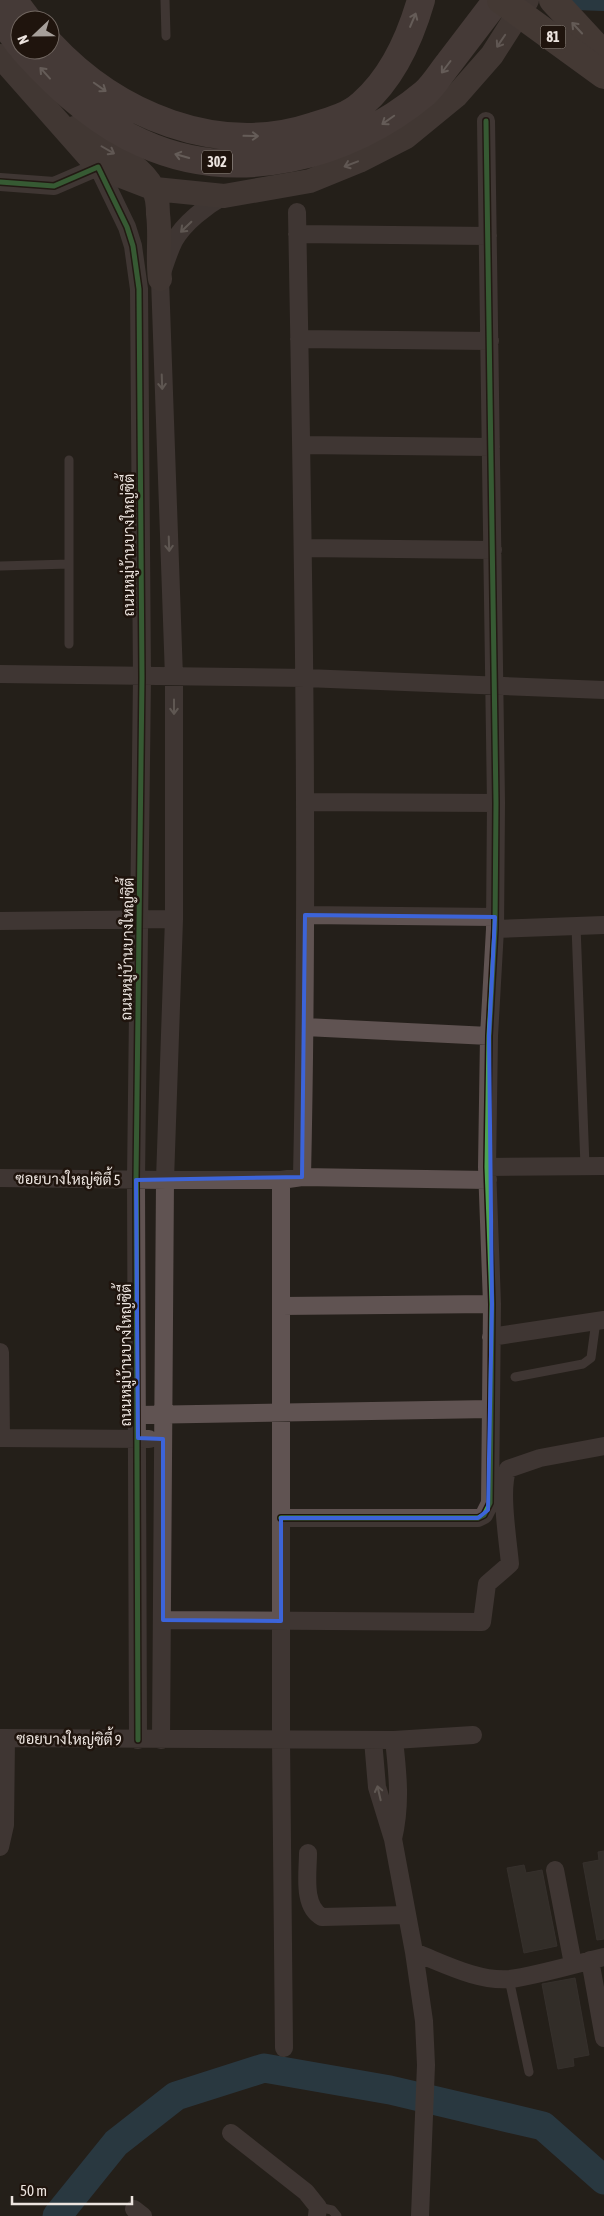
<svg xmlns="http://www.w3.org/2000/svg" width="604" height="2216" viewBox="0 0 604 2216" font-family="'Asap Condensed',Sarabun,sans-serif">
<rect width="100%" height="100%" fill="#241f1a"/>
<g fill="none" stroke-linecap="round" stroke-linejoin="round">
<!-- canal -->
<path stroke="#305770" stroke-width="18" d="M576,1L604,2"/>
<!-- river -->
<path stroke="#305770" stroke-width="29" d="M57,2216L116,2143L176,2096L264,2068L390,2090L543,2126L604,2180"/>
</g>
<!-- building -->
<path fill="#443e3b" stroke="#4a4542" d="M604,1851V1939L597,1940L583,1863L599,1860L598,1852Z
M524,1865L526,1873L542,1870L557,1946L524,1953L507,1868Z
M575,1978L589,2055L573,2058L574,2066L558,2069L542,1984Z"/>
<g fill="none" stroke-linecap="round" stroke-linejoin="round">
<!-- service -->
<path stroke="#605352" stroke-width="9" d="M165,0L166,36
M69,460V644
M0,566L69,564
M576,926L585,1166
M515,1377L583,1364L591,1358L596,1321
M509,1979L529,2072
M318,2207L332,2210L337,2216"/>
<!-- minor -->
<path stroke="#605352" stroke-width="18" d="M0,182L54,186L98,167L127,227L133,246L139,289L142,677L136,1180L138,1740
M297,212C303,534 309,855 302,1177
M297,234L488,236
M299,339L490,341
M301,445L491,447
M303,548L493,550
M0,674L306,678L604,690
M305,802L496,803
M305,915L495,917
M0,921L174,919
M495,929L604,925
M305,1027L489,1036
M487,1167L604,1166
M0,1178L165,1180H281L302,1177L488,1180
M281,1180V1740L284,2048
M281,1306L492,1304
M491,1337L604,1320
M0,1352L1,1438
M138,1415L490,1409
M0,1438L149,1439
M281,1518H478L484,1515L490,1503L492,1304L487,1167L489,1036L495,929L496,803L486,121
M163,1620L482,1622L487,1584L510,1564C508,1541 499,1487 508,1469L540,1458L604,1446
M0,1738L394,1740L473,1735
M161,1740L165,1180L174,919V677L160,279C164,267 168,253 174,241C184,223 206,206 224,196
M373,1740L377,1787L393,1839L414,1952L424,2021L426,2065L420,2216
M393,1839C401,1805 398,1775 394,1740
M0,1847L5,1825L6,1738
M308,1853C308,1873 302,1906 322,1917L407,1915
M555,1870L573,1964
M414,1952C443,1963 478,1982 510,1979C539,1975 575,1964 604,1957
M590,1960L604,2038
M231,2133L306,2192L318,2207L317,2216
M134,2209L143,2216"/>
<!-- secondary -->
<path stroke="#645553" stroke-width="24" d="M0,56L98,167L155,189L224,196L310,181L359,161L406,137L456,96L492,55L527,0
M75,128C99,146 138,160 153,188C157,195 158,206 158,214C161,236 157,257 160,279"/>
<!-- primary -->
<path stroke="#6d5c5b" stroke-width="28" d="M13,0L28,20
M0,18L20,45
M50,44C116,115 218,158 314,126C331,121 349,116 362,104C392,78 410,38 421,0
M24,50C57,87 96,123 142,143C236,186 349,157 425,93C434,85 441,73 449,63C465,42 481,21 497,0"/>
<!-- motorway -->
<path stroke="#6a5956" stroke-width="28" d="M553,0L604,55"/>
<!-- motorway-bridge -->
<path stroke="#6a5956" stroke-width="28" d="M501,0L604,75"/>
<!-- cycleway casing -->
<g stroke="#1f140d" stroke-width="8">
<path id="cycleway" d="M0,182L54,186L98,167L127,227L133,246L139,289L142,677L136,1180L138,1740
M281,1518H478L484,1515L490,1503L492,1304L487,1167L489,1036L495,929L496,803L486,121"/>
</g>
<!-- cycleway -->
<use href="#cycleway" stroke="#4ca352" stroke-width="5"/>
</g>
<!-- one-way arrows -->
<defs><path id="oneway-shaft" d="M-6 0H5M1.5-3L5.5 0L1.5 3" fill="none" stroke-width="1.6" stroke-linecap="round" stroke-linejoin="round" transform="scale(1.25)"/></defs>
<g stroke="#b3a7a4">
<use href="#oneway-shaft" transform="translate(413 20) rotate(-67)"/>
<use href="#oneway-shaft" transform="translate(446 67) rotate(127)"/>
<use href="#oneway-shaft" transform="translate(45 73) rotate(-132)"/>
<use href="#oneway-shaft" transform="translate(100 87) rotate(35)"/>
<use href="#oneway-shaft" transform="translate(388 120) rotate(145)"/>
<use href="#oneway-shaft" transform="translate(251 136) rotate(1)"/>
<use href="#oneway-shaft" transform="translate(182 156) rotate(-164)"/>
</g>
<use stroke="#b2a5a1" href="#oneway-shaft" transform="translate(577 28) rotate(-133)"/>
<g stroke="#a89c99">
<use href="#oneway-shaft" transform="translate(501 41) rotate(124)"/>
<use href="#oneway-shaft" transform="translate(108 150) rotate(30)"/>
<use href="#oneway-shaft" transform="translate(351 164) rotate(159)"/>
</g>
<g stroke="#a69c98">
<use href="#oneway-shaft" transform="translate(186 227) rotate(136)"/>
<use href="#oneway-shaft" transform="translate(162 382) rotate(88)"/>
<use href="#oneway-shaft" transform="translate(169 544) rotate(88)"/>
<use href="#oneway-shaft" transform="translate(174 707) rotate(90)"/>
<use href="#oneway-shaft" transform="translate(379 1793) rotate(-103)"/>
</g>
<!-- marked area -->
<path d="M0 0H604V2216H0ZM305,915L495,917L489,1036L492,1304L488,1510L478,1518H281V1621L163,1620V1439L138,1438L136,1180L302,1177Z" fill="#241f1a" fill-opacity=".55" fill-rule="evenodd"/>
<path fill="none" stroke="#3c64d9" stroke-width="4" stroke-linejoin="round" d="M305,915L495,917L489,1036L492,1304L488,1510L478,1518H281V1621L163,1620V1439L138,1438L136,1180L302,1177Z"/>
<g text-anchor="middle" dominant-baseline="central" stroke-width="5" stroke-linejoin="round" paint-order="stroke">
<!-- shield labels -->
<g fill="#1f140d" stroke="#aea6a0" stroke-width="1">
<rect x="540.5" y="25.5" width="25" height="23" rx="4"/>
<rect x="202" y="150.5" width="30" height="23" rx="4"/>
</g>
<g font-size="14" font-weight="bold" fill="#ece4df">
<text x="553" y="37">81</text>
<text x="217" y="162">302</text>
</g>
<!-- street labels -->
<g font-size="15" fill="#ece4df" stroke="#1f140d">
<text transform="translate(128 545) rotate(-90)">ถนนหมู่บ้านบางใหญ่ซิตี้</text>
<text transform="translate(127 949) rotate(-89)">ถนนหมู่บ้านบางใหญ่ซิตี้</text>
<text transform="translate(68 1179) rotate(1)">ซอยบางใหญ่ซิตี้ 5</text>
<text transform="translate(125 1355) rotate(-90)">ถนนหมู่บ้านบางใหญ่ซิตี้</text>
<text transform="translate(69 1739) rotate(1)">ซอยบางใหญ่ซิตี้ 9</text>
</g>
</g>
<!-- north arrow -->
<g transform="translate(35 35) rotate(248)"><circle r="24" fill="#1f140d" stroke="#716761"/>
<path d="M0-4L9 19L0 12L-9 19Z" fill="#a69f9a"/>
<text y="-8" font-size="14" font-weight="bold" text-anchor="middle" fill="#ece4df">N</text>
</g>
<!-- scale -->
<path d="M12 2196v8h120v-8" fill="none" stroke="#ece4df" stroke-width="2.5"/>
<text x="20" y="2196" font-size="15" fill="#ece4df" stroke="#1f140d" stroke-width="4" paint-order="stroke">50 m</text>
</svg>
